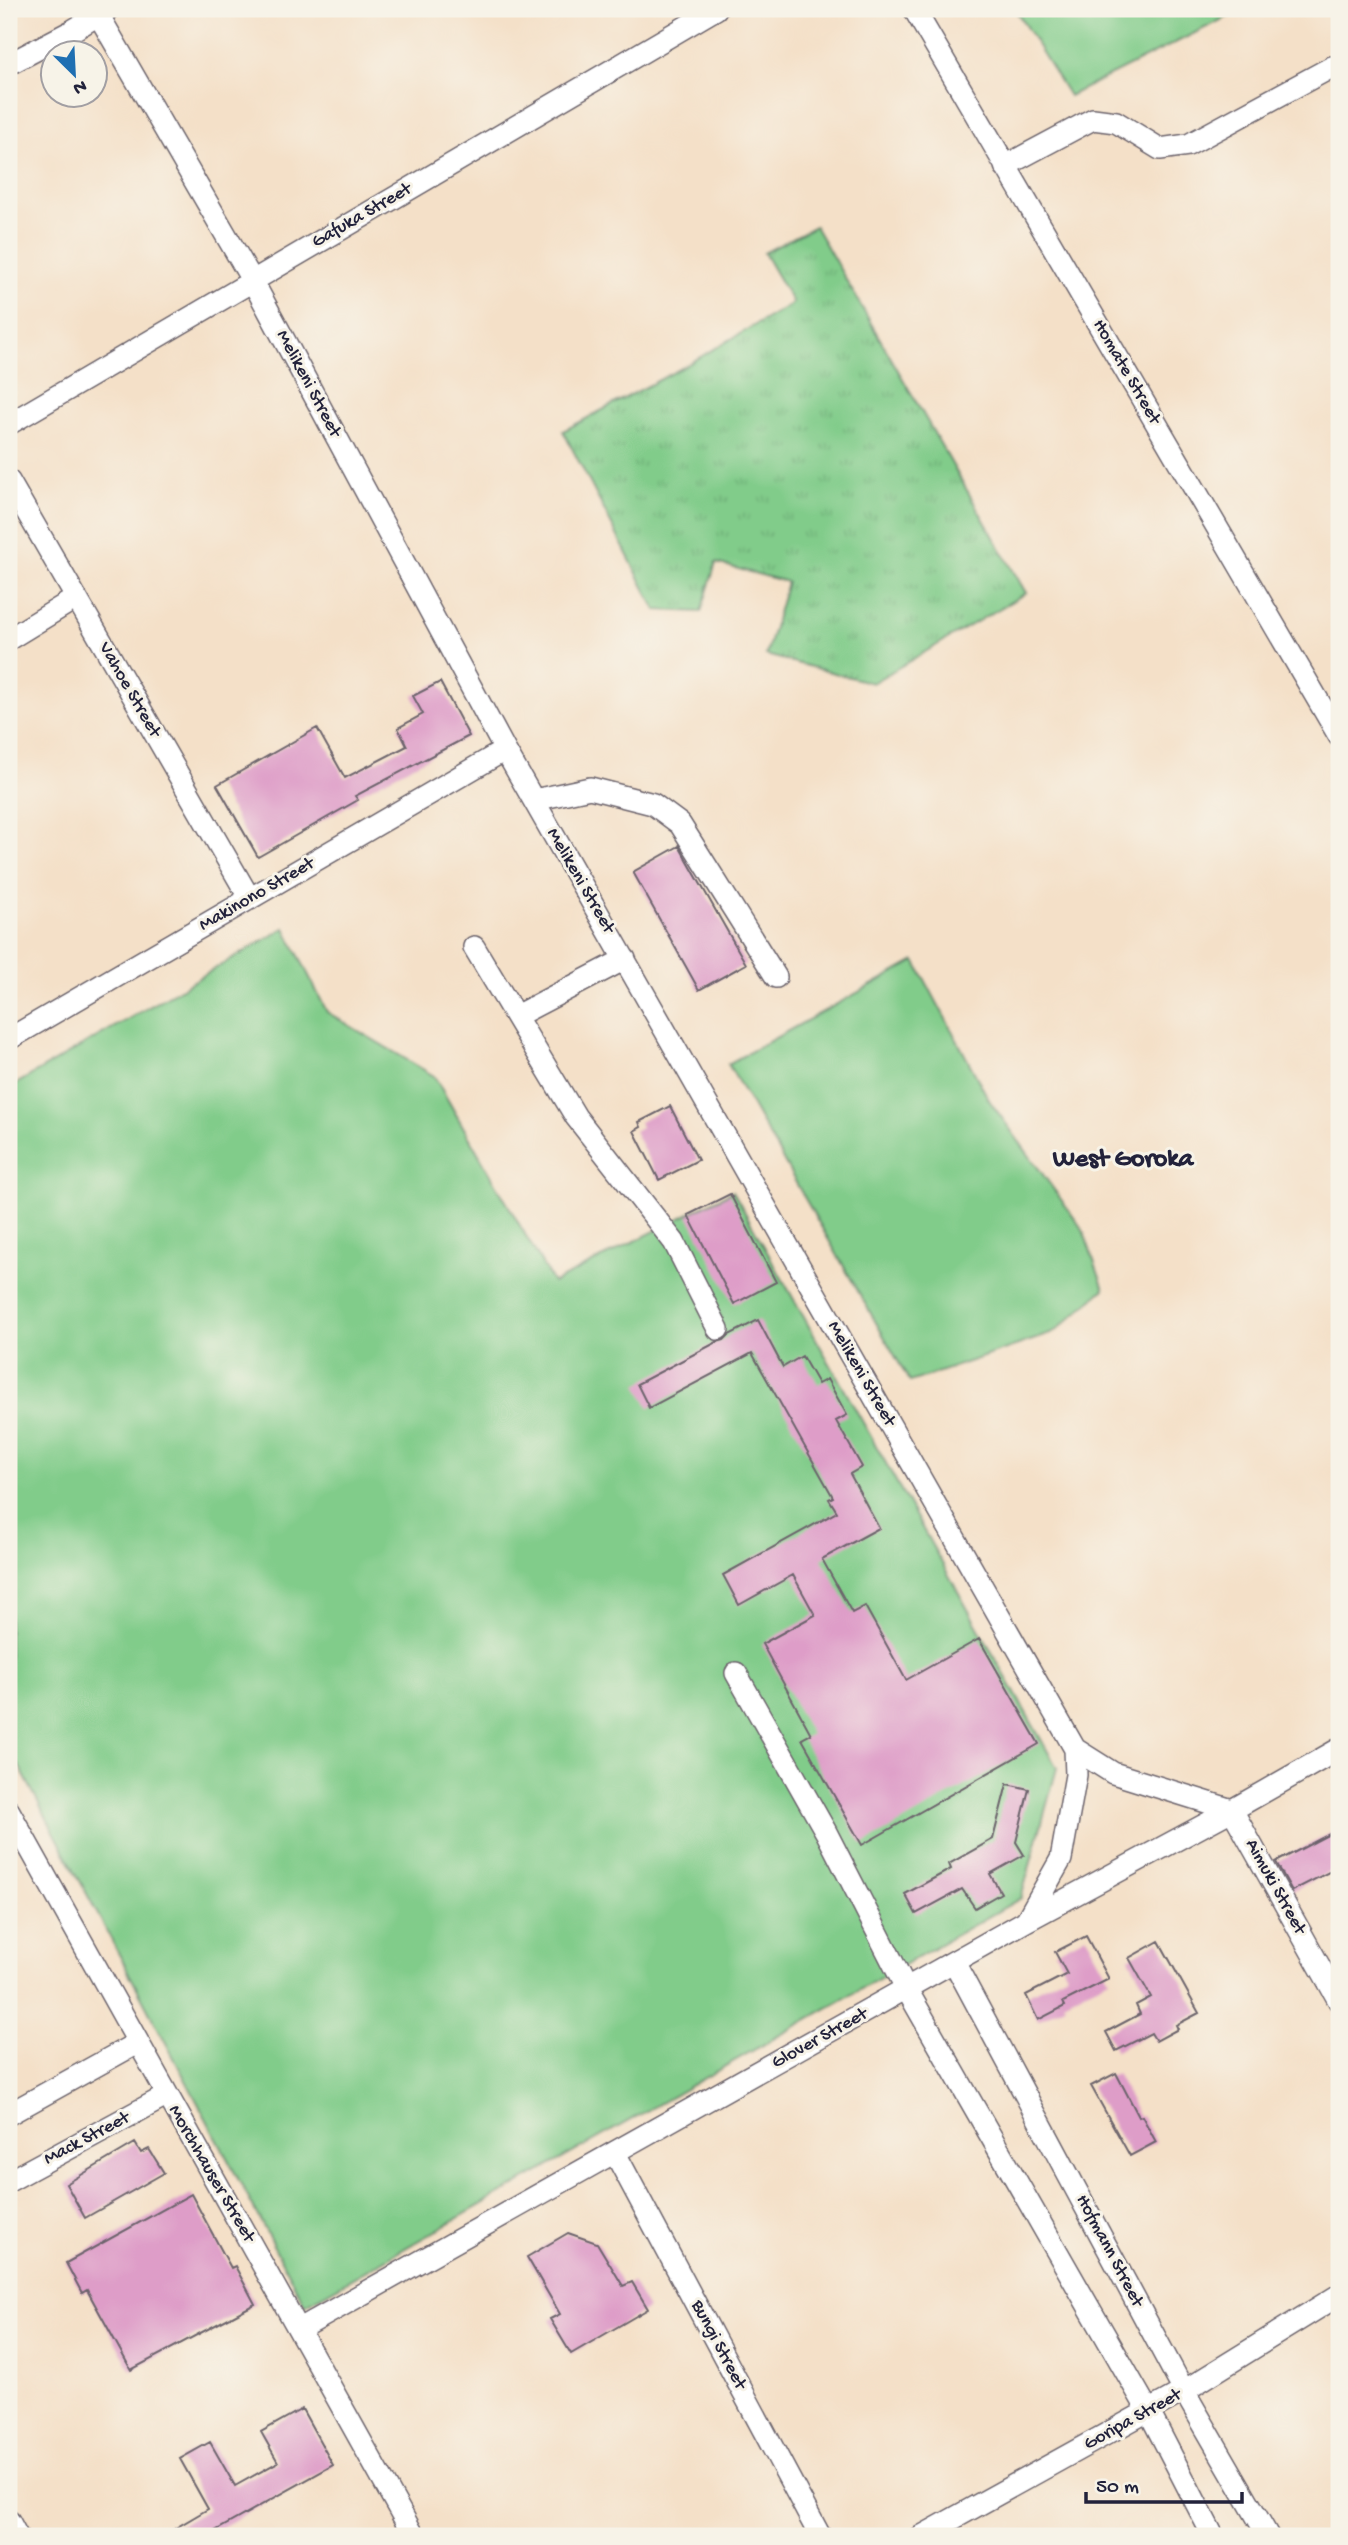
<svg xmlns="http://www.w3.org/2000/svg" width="1348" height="2545" viewBox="0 0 1348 2545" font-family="'Gochi Hand',sans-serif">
<defs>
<pattern id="park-tufts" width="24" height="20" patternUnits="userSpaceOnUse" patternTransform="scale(1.75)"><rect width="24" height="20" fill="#81cc8a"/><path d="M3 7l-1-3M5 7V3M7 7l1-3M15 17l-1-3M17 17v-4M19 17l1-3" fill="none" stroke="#6faf78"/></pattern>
</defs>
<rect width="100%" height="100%" fill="#f7f3e8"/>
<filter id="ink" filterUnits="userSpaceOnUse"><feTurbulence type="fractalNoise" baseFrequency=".0143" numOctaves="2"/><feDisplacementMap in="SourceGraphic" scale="14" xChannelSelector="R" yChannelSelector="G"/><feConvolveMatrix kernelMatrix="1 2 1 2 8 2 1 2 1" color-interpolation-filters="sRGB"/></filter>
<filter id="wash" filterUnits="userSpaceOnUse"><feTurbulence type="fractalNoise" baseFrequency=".00686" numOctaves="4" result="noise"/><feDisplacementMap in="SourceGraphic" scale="28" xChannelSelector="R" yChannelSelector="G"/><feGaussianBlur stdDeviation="1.57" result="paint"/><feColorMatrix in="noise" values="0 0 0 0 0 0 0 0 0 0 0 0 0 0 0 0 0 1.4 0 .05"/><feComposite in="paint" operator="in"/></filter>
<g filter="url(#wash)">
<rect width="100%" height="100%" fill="#f4e0c8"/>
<!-- park -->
<path fill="url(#park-tufts)" stroke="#527762" stroke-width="2" d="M815,226L1026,593L872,683L766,655L787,582L716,563L701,612L656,610L563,431L678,370L793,303L764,253Z"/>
<!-- pitch -->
<path fill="#81cc8a" stroke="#527762" stroke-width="2" d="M1015,9H1243L1069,96Z
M285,928L327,1012L434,1076L553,1283L733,1191L1057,1768L1021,1898L305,2305L9,1747V1095L11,1087Z
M915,961L989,1100L1083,1230L1104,1289L1053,1333L910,1382L728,1064Z"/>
<g id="blocks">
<!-- building -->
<path fill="#de9dc8" d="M440,682L469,736L355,796L358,800L258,857L217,785L317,728L345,778L407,746L398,728L423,714L413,696Z
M679,846L746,964L699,990L633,872Z
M670,1106L698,1160L659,1180L634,1131L641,1127L639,1122Z
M730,1194L776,1282L734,1304L688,1215Z
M758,1320L783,1367L802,1356L818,1384L827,1379L847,1415L836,1421L862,1467L850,1474L879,1528L822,1559L852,1613L865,1606L906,1680L979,1639L1039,1744L862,1845L802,1739L811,1734L762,1644L815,1615L793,1575L739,1605L723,1575L837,1512L829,1499L833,1497L752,1353L649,1408L637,1384L717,1342L724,1340L729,1335Z
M1007,1784L1029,1789L1016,1842L1024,1855L990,1874L1001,1893L975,1908L962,1889L916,1914L905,1894L951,1869L949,1864L993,1839Z
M1339,1829V1867L1292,1891L1276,1862Z
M1086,1936L1109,1979L1063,2002L1065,2006L1038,2020L1026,1995L1067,1974L1055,1952Z
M1159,1941L1199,2013L1176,2025L1178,2029L1156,2041L1151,2033L1116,2051L1106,2032L1140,2014L1136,2005L1151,1997L1129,1958Z
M1116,2073L1139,2117L1142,2116L1156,2142L1130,2156L1091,2086Z
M135,2143L141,2153L149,2149L164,2173L85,2218L66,2184Z
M191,2194L231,2268L235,2266L255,2304L131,2370L87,2290L82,2293L66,2263Z
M568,2233L597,2243L623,2286L632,2282L648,2309L571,2354L550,2319L560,2314L527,2257Z
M302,2409L333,2465L206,2536H162L208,2509L180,2459L210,2442L235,2486L278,2462L261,2432Z"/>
</g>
</g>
<g filter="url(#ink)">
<use href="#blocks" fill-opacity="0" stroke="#6c646c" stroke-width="2"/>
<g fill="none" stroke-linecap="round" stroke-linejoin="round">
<!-- minor casing -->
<g stroke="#6c646c" stroke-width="24">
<path id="minor" d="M95,9L252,280L505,750L1075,1749L1076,1775L1061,1859L1026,1921
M914,9L1339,736
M9,64L70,32L108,9
M1005,166L1093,119L1116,122L1160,149L1188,145L1332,67
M9,424L716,9
M9,481L250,899
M9,639L76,598
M534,800L590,788L653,804L680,824L776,977
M474,947L576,1117L674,1242L718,1329
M516,1016L625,959
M9,1039L505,750
M736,1673L826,1832L907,1990L1149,2412L1213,2536
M1075,1749L1113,1773L1232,1810L1339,2001
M9,1811C143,2053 280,2294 414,2536
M954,1962L1184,2391L1268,2536
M9,2114L137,2043
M615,2153L820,2536
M9,2181L166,2096
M300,2329L1026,1921L1232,1810L1339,1749
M9,2521L17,2536
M922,2536L1184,2391L1339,2295"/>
</g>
<!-- minor -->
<use href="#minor" stroke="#fff" stroke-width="21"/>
</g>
</g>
<g text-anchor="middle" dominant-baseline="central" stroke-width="6" stroke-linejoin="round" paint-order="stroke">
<!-- street labels -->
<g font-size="19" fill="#22223b" stroke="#f7f3e8">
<text transform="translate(362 216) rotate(-30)">Gafuka Street</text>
<text transform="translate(1126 372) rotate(60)">Homate Street</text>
<text transform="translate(308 384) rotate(62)">Melikeni Street</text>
<text transform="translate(129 690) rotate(60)">Vahoe Street</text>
<text transform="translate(580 881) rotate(60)">Melikeni Street</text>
<text transform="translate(257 895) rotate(-30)">Makinono Street</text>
<text transform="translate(861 1374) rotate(60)">Melikeni Street</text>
<text transform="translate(1275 1887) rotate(61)">Aimuki Street</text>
<text transform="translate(820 2039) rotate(-29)">Glover Street</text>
<text transform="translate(87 2139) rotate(-28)">Mack Street</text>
<text transform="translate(211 2174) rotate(60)">Morchhauser Street</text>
<text transform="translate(1109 2251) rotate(62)">Hofmann Street</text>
<text transform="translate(718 2345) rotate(62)">Bungi Street</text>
<text transform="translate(1133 2420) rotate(-29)">Goripa Street</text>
</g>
<!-- district labels -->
<g font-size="26" font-weight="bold" fill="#22223b" stroke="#f7f3e8">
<text x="1123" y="1160">West Goroka</text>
</g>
</g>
<!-- margin -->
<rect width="1348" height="2545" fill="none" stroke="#f7f3e8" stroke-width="35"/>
<!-- north arrow -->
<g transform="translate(74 74) rotate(156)"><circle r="33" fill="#f7f3e8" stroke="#a29fa3" stroke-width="2"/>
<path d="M0-5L12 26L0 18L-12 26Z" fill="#1f6fb2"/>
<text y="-10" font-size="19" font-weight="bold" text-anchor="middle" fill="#22223b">N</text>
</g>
<!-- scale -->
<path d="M1086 2492v10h156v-10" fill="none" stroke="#22223b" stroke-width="3.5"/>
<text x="1096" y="2492" font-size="21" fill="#22223b" stroke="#f7f3e8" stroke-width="5" paint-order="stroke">50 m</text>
</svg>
